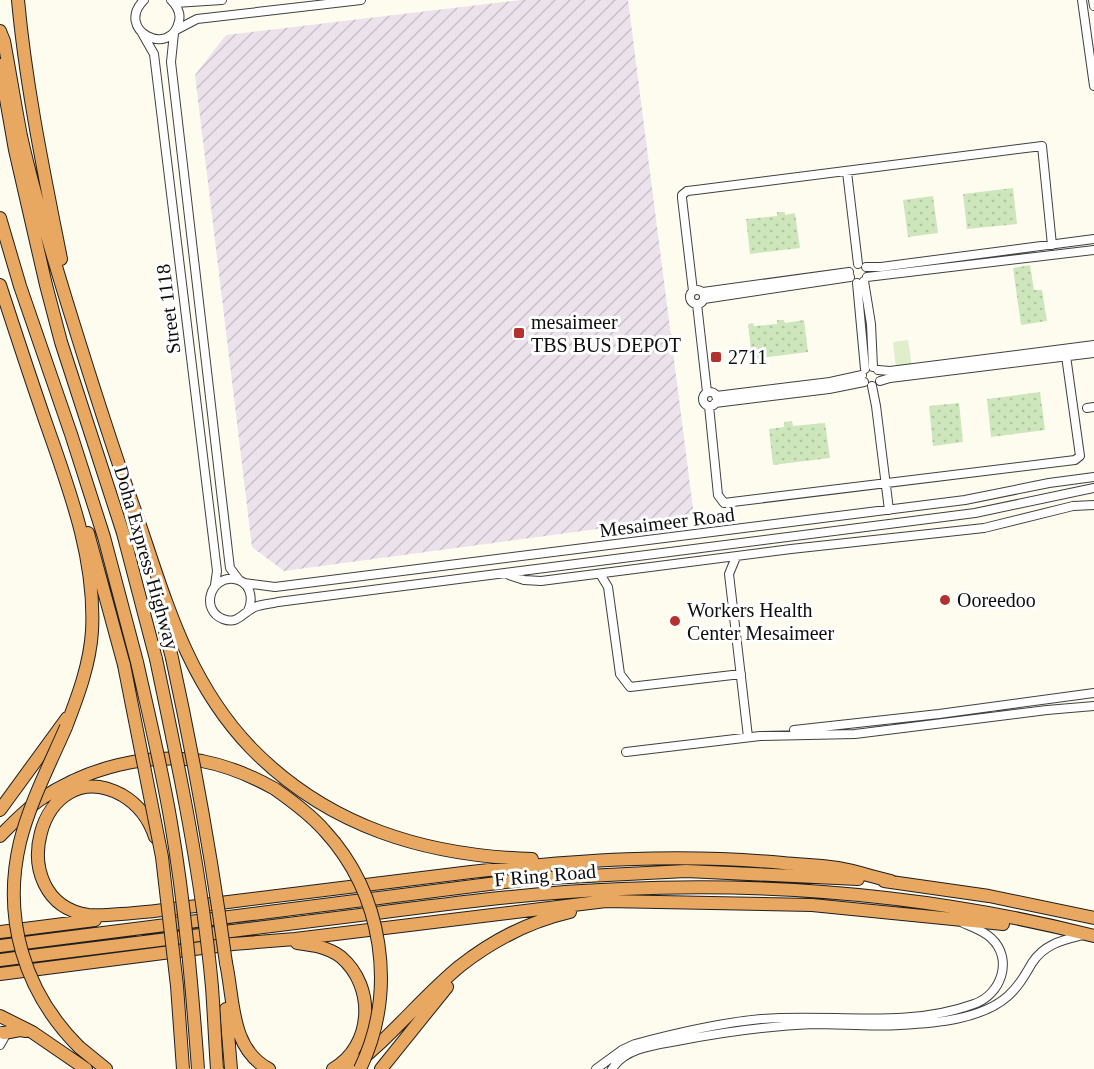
<svg xmlns="http://www.w3.org/2000/svg" width="1094" height="1069" viewBox="0 0 1094 1069" font-family="'Times New Roman',serif">
<defs>
<pattern id="industrial-furrows" width="10" height="10" patternUnits="userSpaceOnUse" patternTransform="scale(1.5)"><rect width="10" height="10" fill="#ebe2eb"/><path d="M-1 1l2-2M0 10L10 0M9 11l2-2" fill="none" stroke="#c8c1c8"/></pattern>
<pattern id="garden-dots" width="8" height="8" patternUnits="userSpaceOnUse" patternTransform="scale(1.5)"><rect width="8" height="8" fill="#cee6bb"/><path d="M2 2h.1M6 6h.1" fill="none" stroke="#b0c4a0" stroke-width="1.8" stroke-linecap="round"/></pattern>
</defs>
<rect width="100%" height="100%" fill="#fefcef"/>
<!-- industrial -->
<path fill="url(#industrial-furrows)" d="M521,0H628L694,516L284,571L252,547L195,75L226,35Z"/>
<!-- garden -->
<path fill="url(#garden-dots)" d="M1013,188L1017,224L967,229L963,194Z
M933,196L938,233L908,237L903,200Z
M777,212H785V215L795,213L800,248L750,254L746,219L777,216Z
M1030,265L1034,290H1042L1047,321L1021,325L1013,268Z
M777,320H784L785,323L804,320L808,352L752,359L748,324L753,323L754,326L777,324Z
M1040,392L1045,430L991,437L987,399Z
M959,403L963,442L933,446L929,406Z
M792,421L793,426L825,423L830,458L773,465L769,429L784,427V422Z"/>
<!-- pitch -->
<path fill="#e0eecc" d="M908,340L912,367L896,368L893,342Z"/>
<g fill="none" stroke-linecap="round" stroke-linejoin="round">
<!-- minor casing -->
<g stroke="#404040" stroke-width="10">
<path id="minor" d="M144,0C114,30 171,59 179,21C181,13 177,6 171,0
M1082,0L1094,86
M1093,0L1094,6
M175,3L222,0
M176,30L197,19L361,0
M142,33L154,54L217,571L215,585
M174,33L171,62L229,560L230,568L239,580
M847,172L858,264
M866,267H881L1094,239
M867,277L1094,250
M864,281L871,324L873,367
M857,283L865,369
M690 297a7 7 0 1 1 14 0a7 7 0 1 1-14 0Z
M693,291L682,198V195L687,191L696,190L1042,146L1052,245
M703,292L849,272
M704,299L850,277
M697,304L707,392
M878,370L890,371L1094,345
M880,381L890,378L1094,353
M872,386L876,406L889,510
M703 399a7 7 0 1 1 14 0a7 7 0 1 1-14 0Z
M716,396L830,382L862,375
M715,403L829,389L864,382
M709,406L718,495L724,503L1075,460L1080,456L1066,356
M1087,408L1094,407
M736,557L729,574L748,737
M600,574L608,587L620,674L630,687L741,674
M509,575L524,580L541,581L791,549L984,528L1073,506L1094,505
M244,583L275,587L965,500L1049,483L1094,477
M248,611C254,598 250,581 234,579C210,576 200,610 223,619C238,625 243,612 255,607C262,604 271,604 278,602L975,513L1094,488
M794,730L939,714L1094,693
M626,752L760,736L855,734L1047,710L1094,706
M0,1045L4,1038L2,1031
M596,1069L622,1050L635,1044C676,1033 718,1023 761,1019C832,1013 905,1029 974,1004C1001,995 1014,959 991,938C984,931 972,927 963,923
M612,1069C625,1048 655,1045 677,1041C723,1032 767,1026 813,1024C842,1024 871,1027 900,1025C934,1023 981,1020 1008,996C1019,986 1025,975 1032,963C1044,944 1063,940 1083,935"/>
</g>
<!-- highway casing -->
<g stroke="#1e1e1e" stroke-width="14">
<path id="highway" d="M18,0C26,87 44,173 61,259
M0,31L4,41C10,73 15,105 21,136C35,199 54,261 73,322C92,383 111,444 133,505C164,593 184,678 251,748C328,827 426,856 532,859
M0,65L15,150L46,285L61,342L123,533L156,659
M0,218L20,286L71,434L104,537L137,662
M0,285C15,331 30,377 46,423C69,489 96,559 92,631C90,664 78,696 66,727
M88,533L124,665
M155,592L172,658
M0,810L67,718
M0,836C13,823 26,809 41,799C87,768 147,752 202,761C228,766 252,776 275,789
M155,837C149,818 139,805 122,795C39,750 0,901 88,915C99,916 110,915 121,914C154,912 187,907 220,903C303,893 387,882 471,872C577,860 676,853 783,863C801,865 820,865 838,868C856,871 873,877 891,881
M884,881L989,896L1094,918
M0,932L95,920
M297,943C313,945 328,947 341,957C376,987 373,1046 333,1069
M0,946L529,879L686,871L858,879
M0,960C117,945 234,931 352,916C441,905 531,892 622,889C779,882 941,897 1094,936
M226,963C234,999 230,1049 269,1069
M0,974L233,944L295,939L606,901L812,905L1003,924
M226,1009L231,1069
M0,1016L32,1032L86,1069
M4,1033L20,1030L26,1031
M79,1047L106,1069
M349,1069C390,1039 421,998 460,966C492,941 531,921 570,912
M381,1069L447,987"/>
</g>
<!-- minor -->
<use href="#minor" stroke="#fff" stroke-width="8"/>
<!-- highway -->
<use href="#highway" stroke="#e9a861" stroke-width="12"/>
<!-- highway-bridge casing -->
<g stroke="#1e1e1e" stroke-width="14" stroke-linecap="butt">
<path id="highway-bridge" d="M172,658C194,759 212,860 226,963
M156,659C179,768 202,877 212,987C214,1014 215,1042 217,1069
M137,662C149,716 162,769 171,823C185,905 192,987 198,1069
M124,665L162,857L177,986L183,1069
M66,727C50,764 30,802 20,842C2,918 24,992 79,1047
M275,789C292,801 310,814 324,830C383,894 398,990 360,1069"/>
</g>
<!-- highway-bridge -->
<use href="#highway-bridge" stroke="#e9a861" stroke-width="12"/>
</g>
<!-- markers -->
<g fill="#b33230" stroke="#fff" stroke-width="2">
<rect x="513" y="327" width="12" height="12" rx="3"/>
<rect x="710" y="351" width="12" height="12" rx="3"/>
<circle cx="945" cy="600" r="6"/>
<circle cx="675" cy="621" r="6"/>
</g>
<g text-anchor="middle" dominant-baseline="central" stroke-width="6" stroke-linejoin="round" paint-order="stroke">
<!-- street labels -->
<g font-size="20" fill="#0d0d0d" stroke="#fff">
<text transform="translate(168 309) rotate(-97)">Street 1118</text>
<text transform="translate(667 522) rotate(-7)">Mesaimeer Road</text>
<text transform="translate(147 558) rotate(74)">Doha Express Highway</text>
<text transform="translate(545 875) rotate(-5)">F Ring Road</text>
</g>
<!-- poi labels -->
<g font-size="20" fill="#0d0d0d" stroke="#fff" text-anchor="start">
<text x="531" y="322">mesaimeer<tspan x="531" dy="23">TBS BUS DEPOT</tspan></text>
<text x="728" y="357">2711</text>
<text x="957" y="600">Ooreedoo</text>
<text x="687" y="610">Workers Health<tspan x="687" dy="23">Center Mesaimeer</tspan></text>
</g>
</g>
</svg>
